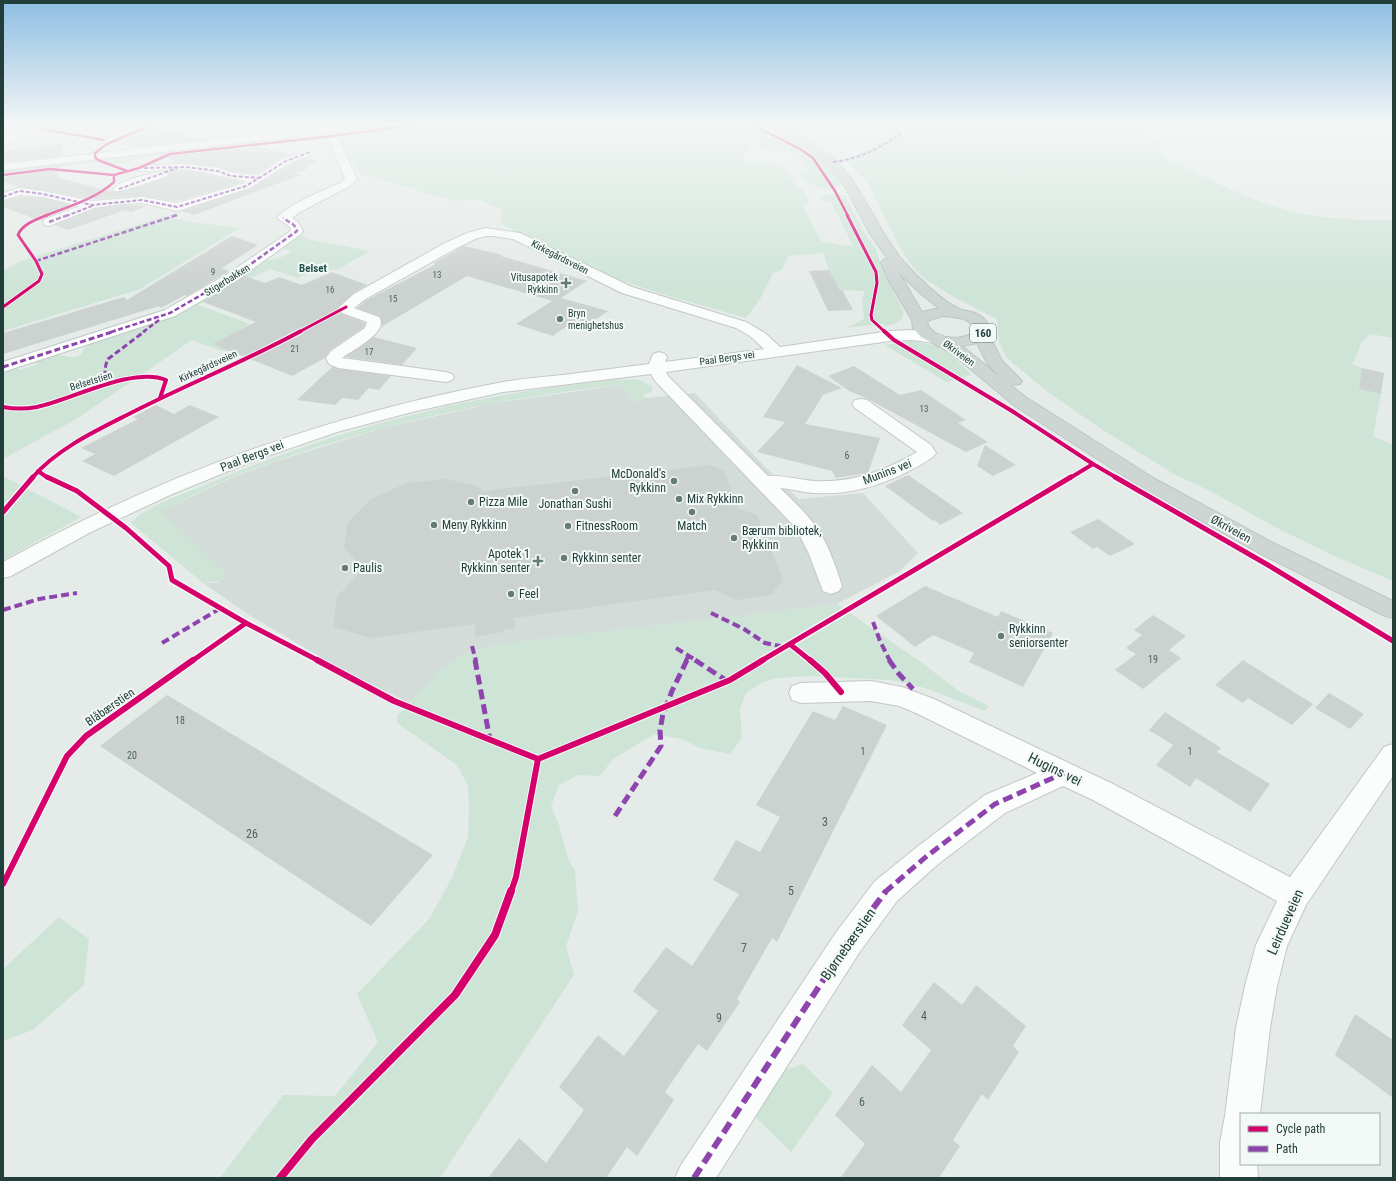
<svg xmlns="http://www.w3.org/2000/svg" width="1396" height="1181" viewBox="0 0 1396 1181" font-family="'Roboto Condensed',sans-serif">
<rect width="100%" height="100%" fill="#e5ebe8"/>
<!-- built -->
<path fill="#d3dcd9" d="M621,385L633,402L646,398L695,393L764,466L799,499L863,493L918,553L900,571L837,604L500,644L466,653L439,671L409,703L334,665L249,615L202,582L217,583L226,576L224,572L160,511L236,476L280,460L383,428L495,403Z"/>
<!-- green -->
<path fill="#cee4d7" d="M402,123H760C790,136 827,154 841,185C831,190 815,188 807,182C804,180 802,175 800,172L809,171L796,152L751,146L741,157L746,162L785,166L796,187L802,190L809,202L802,205L822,242C833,242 842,247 853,246L832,203L823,200L820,198L829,194L845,195L862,229L876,249L882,269L903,311V318L894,324L886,326L882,324L846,328L864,319L862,299L865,291L842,290L833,281L823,253L788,256L782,270L773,273L760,299L746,318L662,294L611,277L507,227L501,223L502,210L480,200L470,199L454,201L362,174L358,171L335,134V132L340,130Z
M936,123H1120L1153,137L1160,144L1165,157C1200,174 1235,194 1273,206C1308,218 1356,221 1393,220V338L1370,334L1361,343L1356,357L1352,364L1362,368L1359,389L1381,394L1373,436L1393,445V581L1330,554L1277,528L1212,492L1174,474L1103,430L1049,393L1007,358L999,342L997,319L954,297L925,279L917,272L907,259L894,236L868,183L845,158L861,153L903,133Z
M321,133L324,136L194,149L116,164L90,163L3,174V169Z
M165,216L190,222L240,228L140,289L3,331V271L18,262Z
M297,235H302L307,239L370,251L337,270L320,269L297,278L271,269L241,282L198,305L242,321L264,331L247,351H221L192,340L78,418L3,459V409L10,406L3,404V369L13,366L19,370L35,365L40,358C45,357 51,355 56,355C72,356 80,364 86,343L159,319L267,260C276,259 285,257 292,251L282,248Z
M910,341L938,346L947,350L971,375L946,382L885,345Z
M615,379L639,380L652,386V392L643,395L646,398L633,402L620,385C490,399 360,428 237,475C211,486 186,499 160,511L224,572L226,576L221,581L202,582L131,523C142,509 182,494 200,487C273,456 347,430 424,412C486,396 551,387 615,379Z
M3,476L81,517L3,560Z
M837,604L918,660L960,692L989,706L985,711L925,688L890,680L811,676L778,678L763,682L746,693L740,709L742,738L730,754L700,748L682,739L655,734L613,759L600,776L578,775L559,785L551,806L559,825L568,859L575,870L578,911L566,946L574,975L440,1178H220L283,1095L335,1096L378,1042L357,994L429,919L452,878L468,837L469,807L468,786L457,765L397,723V716L439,671L466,653L500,644Z
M59,917L89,939L84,985L33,1030L3,1041V969Z
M803,1064L833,1093L791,1152L751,1113L778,1072Z"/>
<!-- building -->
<path fill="#ccd2d0" d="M151,128L161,129L203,140L135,147L122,143V141Z
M63,143L61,156L3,162V151Z
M227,146L242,150L253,146L291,154L281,158L258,173L233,172L218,167L186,163H171L175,161L154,154Z
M307,158L318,161L304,167L310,168L295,173L301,175L194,215L182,211L250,189L291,164Z
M60,165L58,178L110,191H112L115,192L132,189L167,177L169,173L173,171L194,172L243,182L177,201L142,196L92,199L43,190L19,187L15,188L18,186L3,182V171Z
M20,197L43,198L75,206L44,218L42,221L3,207V201Z
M122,205L147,206L131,212L125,210L68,230L55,225L94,209Z
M232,236L258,245L222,268L229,271L187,296L185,295L161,308L159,306L3,354V333L124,297L127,300Z
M464,246L503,255L501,256L587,281L561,298L608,311L584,327L571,323L553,336L516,324L552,301L467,276L381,327L382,322L380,316L357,308L365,301L436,264L434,263Z
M829,270L840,290H842L853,310L828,311L809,271Z
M332,272L367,285L353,293L338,307L341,314L365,323L364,327L330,350L325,358L292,376L213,344L256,322L203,302L245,276L265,283L279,277L302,285Z
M374,337L417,348L402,365L346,357Z
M797,365L842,388L823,395L805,424L880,438L868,473L836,478L832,471L757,452L785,422L763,417Z
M854,366L900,395L921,390L966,420L958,423L988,442L966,452L868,399L849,391L828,376Z
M332,367L338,369L391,376L379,390L369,388L358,400L342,398L335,405L297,400Z
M1362,368L1384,373L1381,394L1359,389Z
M156,405L174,414L190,405L219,417L114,476L82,461L95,454L81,448L138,419L133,417Z
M985,445L1016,465L993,476L977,466Z
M711,465L724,470L738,508L757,515L783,580L771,595L736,600L715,590L514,618L515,628L505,629L502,632L475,637V624L371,638L333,627L337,597L363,569L344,548L348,522L371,499L407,483L445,479L478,486L483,491Z
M908,475L963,513L940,525L935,520L933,521L885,486Z
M1098,519L1135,544L1110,556L1097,547L1093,549L1070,532Z
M925,586L998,617L1001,611L1053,633L1023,687L969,662L974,653L933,635L915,647L876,616Z
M1153,615L1186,636L1169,650L1181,658L1143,689L1115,670L1136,654L1126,648L1142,635L1134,630Z
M1243,660L1313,704L1292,725L1248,698L1243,703L1215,685Z
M1329,693L1364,714L1350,729L1315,708Z
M167,695L433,855L371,926L100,746Z
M843,706L887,725L777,942L772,938L737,999L740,1002L707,1051L698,1044L665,1092L674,1100L637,1156L627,1147L606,1178H488L519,1138L546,1163L584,1110L559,1087L598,1035L624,1056L658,1011L633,991L666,947L692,966L739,894L713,880L736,840L760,852L780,817L756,805L813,711L835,720Z
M1165,712L1221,748L1217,752L1270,784L1250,812L1196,778L1190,787L1156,765L1173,745L1149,730Z
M934,982L962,1005L976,985L1026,1026L1013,1046L1019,1052L988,1100L982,1094L953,1140L960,1146L939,1178H840L865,1144L835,1115L872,1065L901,1092L931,1050L902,1025Z
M1355,1014L1393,1040V1098L1335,1055Z"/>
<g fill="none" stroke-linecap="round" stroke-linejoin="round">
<!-- minor casing -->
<g stroke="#c2c8c5" stroke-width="2">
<path id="minor" d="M143,123H156L154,125C144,130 108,150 99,140L100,138L110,137Z
M362,123H391L386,126L335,132L357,179L350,186L300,212L292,218L298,222L303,231L301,234L239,279L175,316L3,372V362L165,310L229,273L288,233L291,230L290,227L277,218C286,205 327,189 342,182L345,178L326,133L3,170V164Z
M31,129L36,132L34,134L3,145V139Z
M310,149L314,150L315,152L314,154L290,163L250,188L181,210L177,211L142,203L122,204L94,208L49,226L45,225L43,222L45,219L80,206L43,197L20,195L3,200V193L19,188L43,191L92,201L142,197L177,203L242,184L247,181C226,179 207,171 186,170C170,169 155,171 139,171L135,170L134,168L135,166L186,164L218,168L233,173L258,175L282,159Z
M163,171L167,172L168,174L167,176C158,179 121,193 115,191L113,189C121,179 151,174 163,171Z
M485,228L520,233L632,287L746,322L765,333L780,347L890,331L912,330L941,335L944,338L941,341L936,343L912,340L890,341L666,372L668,376L768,476C784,475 799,480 814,481C852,483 885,471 917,452L855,408L852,404L855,400L861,399L867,400L931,445L936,453L933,457C898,480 857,496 813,493C802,492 791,489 780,488C790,498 801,508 810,519C826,537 835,564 842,586L839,591L831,594L823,591L809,554L796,528L655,381L651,374L503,392L412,412L337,432L253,461L170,495L89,533L11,576L3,578V562C161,475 325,415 503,382C525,378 548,377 571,374C597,371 623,367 649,364L653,354L659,352L665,354L667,357L665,362L764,349L750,336L736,328L622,293L513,239L493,236H486L475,239L455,249L364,300L354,308L379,317C390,332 352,350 342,358L446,372L452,374L454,377L452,380L446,382L338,368L329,364L326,358L331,351L365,328L367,322L342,313L339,307L354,294L445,243L467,233Z
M871,681L902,687L934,699L1113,784L1290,877L1384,747L1393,744V776L1306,905L1287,946L1277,986L1270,1028L1260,1114H1241V1164H1257L1258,1178H1220V1142L1225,1116L1236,1028L1245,986L1256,945L1277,901L1093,800L1063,786L1005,813L937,865L897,901L859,953L716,1178H675L681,1165L837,931L875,881L917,847L985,795L1037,773L916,713L899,706L871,701L801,703L792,700L789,693L792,686L801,683Z"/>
</g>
<!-- major casing -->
<g stroke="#bdc6c4" stroke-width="2">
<path id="major" d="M764,123C778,122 789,128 801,135C820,146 837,159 849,176C870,204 881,235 903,261C916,276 941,300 959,309C967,312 977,311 984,319C988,323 989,327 991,332L989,335L1002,361L1022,381L1020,384L1010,385L1027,398L1155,479L1273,543L1393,601V618L1385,616L1259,553L1141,487L1015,406L950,352L921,337L913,328L912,320L890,283L881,263L883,260L888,259L870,234L847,190L833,170L823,160L802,144ZM899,273L920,293L939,308L922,312ZM942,316C954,317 972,317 975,331C963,342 930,340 927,321ZM977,343L987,363L1000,377L962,346Z"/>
</g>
<!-- minor -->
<use href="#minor" fill="#fbfcfc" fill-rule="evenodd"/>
<!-- major -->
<use href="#major" fill="#ced6d4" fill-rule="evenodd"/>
<!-- quiet-far5 -->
<path stroke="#8e44ad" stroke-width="2" stroke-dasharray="4 2" stroke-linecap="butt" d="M833,162C859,159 878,149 900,134L897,130L879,123
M144,168L186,167L218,171L231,176L261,178
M119,189L177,168
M3,197L19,191L43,194L92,205L142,200L177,207L246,186L286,161L310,152
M66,216L92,206
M175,216L177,215"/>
<!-- quiet-far4 -->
<path stroke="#8e44ad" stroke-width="2.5" stroke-dasharray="5 2.5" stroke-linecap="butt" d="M49,222L68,215
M36,261L177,215
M111,332L170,313L234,276L297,231L294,225L283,218
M143,332L159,320"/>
<!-- quiet-far3 -->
<path stroke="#8e44ad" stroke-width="3" stroke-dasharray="6 3" stroke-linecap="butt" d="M3,367L115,331
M109,385C104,378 104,367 108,359L145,331"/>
<!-- quiet-far2 -->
<path stroke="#8e44ad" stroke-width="4" stroke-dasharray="8 4" stroke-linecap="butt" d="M3,610L39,599L77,593
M711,613L744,629L765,643L785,647
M873,622L880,641L890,661
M162,643L221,608
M472,646L476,661
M676,648L697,661
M686,661L688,656"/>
<!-- quiet-far1 -->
<path stroke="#8e44ad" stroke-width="5" stroke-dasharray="10 5" stroke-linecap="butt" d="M475,660L490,740
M695,660L727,681
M889,660L899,674L913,689
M615,816L661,746L660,730L663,714L672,691L687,660
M885,892L927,856L995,804L1064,773"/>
<!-- quiet -->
<path stroke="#8e44ad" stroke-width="6" stroke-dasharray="12 6" stroke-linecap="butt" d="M694,1178L848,942L886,891"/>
<!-- cycleway-far5 casing -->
<g stroke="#f3f9f7" stroke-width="3.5">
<path id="cycleway-far5" d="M749,123L800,149L813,158L835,191L848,216
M41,129L104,140
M127,171L98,160L95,157V153L107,144L156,123
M3,175L50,169L114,175L139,168L170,154L333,136L427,123
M45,216C69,206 94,200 114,182V175"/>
</g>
<!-- cycleway-far4 casing -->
<g stroke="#f3f9f7" stroke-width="4.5">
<path id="cycleway-far4" d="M847,215L876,272L877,283L871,315L872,320L885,332
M3,307L39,281L42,274L36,261L18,235C22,224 37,219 47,215
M299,332L346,307"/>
</g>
<!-- cycleway-far3 casing -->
<g stroke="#f3f9f7" stroke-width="6">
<path id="cycleway-far3" d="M884,331L894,340L1012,411L1093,464L1117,478
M3,407C14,409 26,409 37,407C71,400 133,366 166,380L160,398
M38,471L48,478
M32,478C56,450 93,432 125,416C183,386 244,362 301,331
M1070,478L1093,464"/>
</g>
<!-- cycleway-far2 casing -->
<g stroke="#f3f9f7" stroke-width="8">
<path id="cycleway-far2" d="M47,477L77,491L126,528L169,566L172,580L246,623L319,661
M1115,477L1268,565L1393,641
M3,512L33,477
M791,645L811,661
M192,661L246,623
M761,661L1071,477"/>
</g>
<!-- cycleway-far1 casing -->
<g stroke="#f3f9f7" stroke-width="8">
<path id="cycleway-far1" d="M317,660L394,701L538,759
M810,660L825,673L841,692
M3,884L67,756L86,736L193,660
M511,892L516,877L538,759L730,680L763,660"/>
</g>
<!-- cycleway casing -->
<g stroke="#f3f9f7" stroke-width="10">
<path id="cycleway" d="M280,1178L312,1139L455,995L495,935L511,891"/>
</g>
<!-- cycleway-far5 -->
<use href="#cycleway-far5" stroke="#d6006c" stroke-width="2.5"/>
<!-- cycleway-far4 -->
<use href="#cycleway-far4" stroke="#d6006c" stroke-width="3"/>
<!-- cycleway-far3 -->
<use href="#cycleway-far3" stroke="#d6006c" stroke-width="4"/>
<!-- cycleway-far2 -->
<use href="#cycleway-far2" stroke="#d6006c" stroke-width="5"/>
<!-- cycleway-far1 -->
<use href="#cycleway-far1" stroke="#d6006c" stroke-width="6"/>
<!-- cycleway -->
<use href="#cycleway" stroke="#d6006c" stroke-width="8"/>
</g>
<!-- sky -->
<linearGradient id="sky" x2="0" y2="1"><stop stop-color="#8dbee2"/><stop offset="0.43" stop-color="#f3f6f5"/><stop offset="1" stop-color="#f3f6f5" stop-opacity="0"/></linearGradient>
<rect width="1396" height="288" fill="url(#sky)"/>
<!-- markers -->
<g fill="#667b77" stroke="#f3f9f7" stroke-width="1.5">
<path d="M564 277h4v4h4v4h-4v4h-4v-4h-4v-4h4z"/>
<circle cx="560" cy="319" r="4"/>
<circle cx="674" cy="481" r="4"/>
<circle cx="575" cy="491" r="4"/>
<circle cx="679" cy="499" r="4"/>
<circle cx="471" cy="502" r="4"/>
<circle cx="692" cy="512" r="4"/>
<circle cx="434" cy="525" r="4"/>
<circle cx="568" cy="526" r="4"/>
<circle cx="734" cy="538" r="4"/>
<circle cx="564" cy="558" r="4"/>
<path d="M536 555h4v4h4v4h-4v4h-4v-4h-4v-4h4z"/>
<circle cx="345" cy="568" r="4"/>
<circle cx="511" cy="594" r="4"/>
<circle cx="1001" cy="636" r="4"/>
</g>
<g text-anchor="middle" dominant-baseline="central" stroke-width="4" stroke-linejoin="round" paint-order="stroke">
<!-- far-number labels -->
<g font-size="9" fill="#4d6460">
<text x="213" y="272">9</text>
<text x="437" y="275">13</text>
<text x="330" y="290">16</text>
<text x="393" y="299">15</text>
<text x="295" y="349">21</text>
<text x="369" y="352">17</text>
<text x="924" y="409">13</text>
</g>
<!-- far-street labels -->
<g font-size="10" fill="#223e3a" stroke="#f3f9f7">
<text transform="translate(560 257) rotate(27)">Kirkegårdsveien</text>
<text transform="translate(227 280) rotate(-32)">Stigerbakken</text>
<text transform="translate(959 353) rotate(36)">Økriveien</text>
<text transform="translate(727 358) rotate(-8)">Paal Bergs vei</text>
<text transform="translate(208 366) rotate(-25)">Kirkegårdsveien</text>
<text transform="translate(91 381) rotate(-17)">Belsetstien</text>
</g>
<!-- far-poi labels -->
<g font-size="10" fill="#223e3a" stroke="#f3f9f7" text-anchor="end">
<text x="558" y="277">Vitusapotek<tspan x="558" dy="12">Rykkinn</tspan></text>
<text x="568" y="313" text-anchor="start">Bryn<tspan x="568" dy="12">menighetshus</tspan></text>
</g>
<!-- number labels -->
<g font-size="10" fill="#4d6460">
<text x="847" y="455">6</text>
<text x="1153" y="659">19</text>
<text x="180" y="720">18</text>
<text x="863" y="751">1</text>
<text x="1190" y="751">1</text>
<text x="132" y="755">20</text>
</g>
<!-- far-neighbourhood labels -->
<g font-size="11" font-weight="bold" fill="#1e514a" stroke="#f3f9f7">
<text x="313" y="268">Belset</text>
</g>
<!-- shield labels -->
<rect fill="#f3f9f7" stroke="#617673" stroke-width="1" x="970" y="324" width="26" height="18" rx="3"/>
<g font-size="11" font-weight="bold" fill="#223e3a">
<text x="983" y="333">160</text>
</g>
<!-- street labels -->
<g font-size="12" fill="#223e3a" stroke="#f3f9f7">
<text transform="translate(252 456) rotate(-21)">Paal Bergs vei</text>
<text transform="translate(887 472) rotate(-21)">Munins vei</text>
<text transform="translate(1231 529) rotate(29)">Økriveien</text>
<text transform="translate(110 707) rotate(-35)">Blåbærstien</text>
</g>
<!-- poi labels -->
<g font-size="12" fill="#223e3a" stroke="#f3f9f7" text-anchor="start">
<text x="666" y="474" text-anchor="end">McDonald's<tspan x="666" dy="14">Rykkinn</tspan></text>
<text x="687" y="499">Mix Rykkinn</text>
<text x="479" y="502">Pizza Mile</text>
<text x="575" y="504" text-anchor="middle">Jonathan Sushi</text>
<text x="442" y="525">Meny Rykkinn</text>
<text x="576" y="526">FitnessRoom</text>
<text x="692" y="526" text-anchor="middle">Match</text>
<text x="742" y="531">Bærum bibliotek,<tspan x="742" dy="14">Rykkinn</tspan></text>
<text x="530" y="554" text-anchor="end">Apotek 1<tspan x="530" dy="14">Rykkinn senter</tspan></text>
<text x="572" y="558">Rykkinn senter</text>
<text x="353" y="568">Paulis</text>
<text x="519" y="594">Feel</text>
<text x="1009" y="629">Rykkinn<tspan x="1009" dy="14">seniorsenter</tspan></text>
</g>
<!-- near-number labels -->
<g font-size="12" fill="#4d6460">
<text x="825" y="822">3</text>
<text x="252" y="834">26</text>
<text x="791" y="891">5</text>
<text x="744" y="948">7</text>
<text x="924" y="1016">4</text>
<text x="719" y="1018">9</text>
<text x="862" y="1102">6</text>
</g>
<!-- near-street labels -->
<g font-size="14" fill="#223e3a" stroke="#f3f9f7">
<text transform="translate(1055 769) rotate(26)">Hugins vei</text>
<text transform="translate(1285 922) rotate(-66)">Leirdueveien</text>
<text transform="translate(848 944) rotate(-55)">Bjørnebærstien</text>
</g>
</g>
<!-- border -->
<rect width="1396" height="1181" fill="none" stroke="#223e3a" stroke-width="8"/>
<!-- legend -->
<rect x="1240" y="1113" width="140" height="52" fill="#f3f9f7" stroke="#9faeab"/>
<rect x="1248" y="1126" width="20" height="6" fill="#d6006c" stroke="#9faeab"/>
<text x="1276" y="1133" font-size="12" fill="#223e3a">Cycle path</text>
<rect x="1248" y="1146" width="20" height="6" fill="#8e44ad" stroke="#9faeab"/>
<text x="1276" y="1153" font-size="12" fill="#223e3a">Path</text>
</svg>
